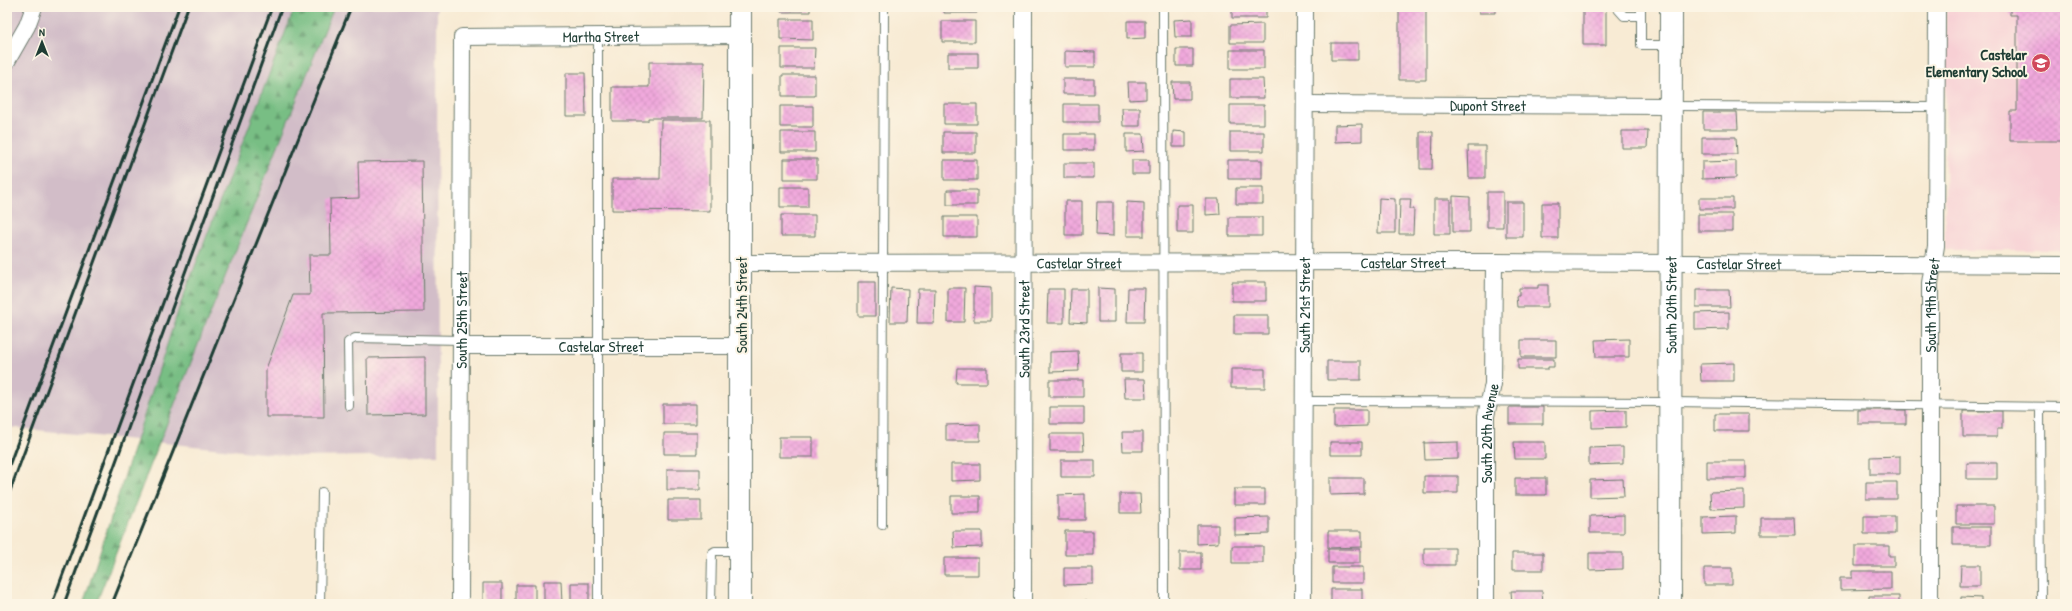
<svg xmlns="http://www.w3.org/2000/svg" width="2072" height="611" viewBox="0 0 2072 611" font-family="'Patrick Hand',sans-serif">
<defs>
<pattern id="forest-firs" width="22" height="20" patternUnits="userSpaceOnUse"><rect width="22" height="20" fill="#78be84"/><path d="M5 1l3.5 6h-7zM16 11l3.5 6h-7z" fill="#629c6d"/></pattern>
<pattern id="building-cross-hatch" width="8" height="8" patternUnits="userSpaceOnUse"><rect width="8" height="8" fill="#f1a9dd"/><path d="M0 0l8 8M0 8l8-8" fill="none" stroke="#ce92be"/></pattern>
</defs>
<rect width="100%" height="100%" fill="#fcf5e5"/>
<filter id="ink" filterUnits="userSpaceOnUse"><feTurbulence type="fractalNoise" baseFrequency=".025" numOctaves="2"/><feDisplacementMap in="SourceGraphic" scale="8" xChannelSelector="R" yChannelSelector="G"/><feConvolveMatrix kernelMatrix="1 2 1 2 8 2 1 2 1" color-interpolation-filters="sRGB"/></filter>
<filter id="wash" filterUnits="userSpaceOnUse"><feTurbulence type="fractalNoise" baseFrequency=".012" numOctaves="4" result="noise"/><feDisplacementMap in="SourceGraphic" scale="16" xChannelSelector="R" yChannelSelector="G"/><feGaussianBlur stdDeviation="0.9" result="paint"/><feColorMatrix in="noise" values="0 0 0 0 0 0 0 0 0 0 0 0 0 0 0 0 0 1.4 0 .05"/><feComposite in="paint" operator="in"/></filter>
<g filter="url(#wash)">
<rect width="100%" height="100%" fill="#f8ebd4"/>
<!-- built -->
<path fill="#f7cfd4" d="M1946,7H2065V250H1945Z"/>
<!-- industrial -->
<path fill="#d2bdc8" d="M7,7H437L438,455L301,457L7,427Z"/>
<!-- forest -->
<path fill="url(#forest-firs)" stroke="#4c7e5c" d="M295,7H334L208,319L96,604H83L179,308Z"/>
<g id="blocks">
<!-- building -->
<path fill="url(#building-cross-hatch)" d="M781,7H810V12H781Z
M944,7H977V13H944Z
M1065,7H1082V8L1065,9Z
M1232,7H1266V18H1232Z
M1399,7H1426V80H1399Z
M1479,7H1495V13H1479Z
M1583,7H1606V45H1583Z
M2010,7H2065V141H2010V111H2017V15H2010Z
M780,19H813V40L780,39Z
M1192,19V37H1175L1174,20Z
M942,21H975V42H942Z
M1127,21H1145V38L1127,39Z
M1263,24V43H1230V25Z
M1331,43H1358V60H1331Z
M781,48H815L814,68H781Z
M1176,49H1193V66H1176Z
M1230,50H1264V69H1230Z
M1065,51L1095,52V67H1065Z
M948,53H978V68H948Z
M649,62H704L703,118H648V121H612V87H649Z
M566,73H585L586,116H566Z
M782,75H815V96H782Z
M1063,79H1094V94H1063Z
M1230,79H1263L1264,98H1230Z
M1128,82H1146V99L1129,100Z
M1172,82H1190V99H1173Z
M944,104H977V124H944Z
M1064,104H1098V122H1064Z
M1230,105H1264V124H1230Z
M780,106H813V127H780Z
M1122,108H1140V126H1123Z
M1703,112H1737L1738,129H1703Z
M661,120H710V211L612,210V179H660Z
M1362,124V141L1335,142V125Z
M1173,131L1186,132V147H1173Z
M1622,131H1648L1647,148H1622Z
M781,132H815V152H781Z
M943,132H976V153H943Z
M1230,132H1264V151H1230Z
M1420,132H1433L1432,169H1420Z
M1064,134H1094V150H1064Z
M1126,134H1143L1144,151L1126,152Z
M1702,137H1736L1737,154H1702Z
M1468,146H1485V178H1469Z
M784,159H817V179H784Z
M944,160H977V180H944Z
M1132,160H1149V174H1132Z
M1228,160H1262V179H1228Z
M422,161L424,312L323,313L324,417H266V369L293,295H310L309,255H331L330,199L359,198L358,162Z
M1736,161V178L1702,179V162Z
M1064,163H1094V178H1064Z
M780,187H808V207H780Z
M1236,188H1263V204H1236Z
M947,190H977V205H947Z
M1487,192H1503V227H1487Z
M1453,196L1470,197V232H1453Z
M1379,198L1395,199V233H1378Z
M1699,198H1733V209H1699Z
M1206,199H1219L1220,214L1206,215Z
M1400,199H1411L1410,209H1414L1413,234H1399Z
M1434,199H1450V234H1434Z
M1065,201H1082V235H1065Z
M1097,202H1113V236L1096,235Z
M1127,202L1144,203V236H1127Z
M1506,202H1523V237H1506Z
M1542,203H1558V238H1542Z
M1177,205H1193V233H1177Z
M1698,214H1732V231H1698Z
M781,215H815V236H781Z
M944,217H977V237H944Z
M1229,217H1262V236H1229Z
M858,282H875V316H858Z
M1232,282H1266V301H1232Z
M1538,285H1548V307H1517L1516,296H1519V288H1538Z
M974,287L991,288V321H974Z
M891,288L908,289L907,322H890Z
M948,288H965L964,322H948Z
M1098,288L1115,289V322H1098Z
M1128,288H1145L1144,322H1127Z
M918,289H935L934,323H917Z
M1048,289H1064V323H1047Z
M1071,289H1087V323L1070,322Z
M1696,290H1729L1730,307H1696Z
M1729,312V329L1695,330V313Z
M1234,315H1268V334H1234Z
M1629,339V357H1596L1595,340Z
M1521,340H1556V357H1521Z
M1078,351L1079,371L1050,372V352Z
M1121,353H1142V372H1121Z
M425,357V414L368,415L367,358Z
M1518,359H1554V367H1548V369H1518Z
M1327,361H1361V380H1327Z
M1734,363V381H1701L1700,364Z
M957,368H987V383H956Z
M1231,369H1265V388H1231Z
M1124,379H1145L1146,398H1125Z
M1049,380H1083V397H1049Z
M663,404H696V424H663Z
M1050,407H1084V424H1050Z
M1509,407H1543V424H1509Z
M1334,410H1367V426L1334,427Z
M1626,410V427L1592,428V411Z
M1858,410H1906V424H1858Z
M1963,411H2002V429H1997V437H1963Z
M1715,414H1749V431H1715Z
M980,424V441H946V425Z
M1122,432H1143V451H1123Z
M664,433H697V454H664Z
M1050,434H1083L1084,451H1050Z
M779,437H813V457H779Z
M1330,442H1362V455H1330Z
M1458,442V459L1425,460L1424,443Z
M1514,442H1545V459H1515Z
M1623,447V464L1589,465V448Z
M1900,456V474H1870V457Z
M1061,460H1095V477H1061Z
M1707,461H1746V478H1707Z
M1967,463H1997V479H1967Z
M951,464H980V480L951,481Z
M667,469H700V490H667Z
M1424,476H1458V493H1424Z
M1330,478H1364V494L1330,495Z
M1515,478H1546V495H1515Z
M1623,479L1624,496L1590,497V480Z
M1866,482H1897V499H1866Z
M1234,489H1265V505H1234Z
M1744,491V508L1711,509L1710,492Z
M1085,494V520H1058V495Z
M1120,494H1140L1141,513H1120Z
M951,496H980V513H951Z
M668,500H701V520H668Z
M1956,506H1994V524H1956Z
M1624,515V533H1590V516Z
M1736,516V533L1703,534V517Z
M1864,516H1895V534H1864Z
M1269,517V534L1235,535V518Z
M1761,518H1794L1795,535H1761Z
M1197,525H1218V543L1197,544Z
M1953,527H1991V545H1953Z
M953,531H982V547L954,548Z
M1065,531H1093V555H1065Z
M1328,531H1362V547L1328,548Z
M1232,546H1263V563H1232Z
M1855,546H1889V556H1894V566H1855Z
M1424,548H1455V565H1424Z
M1328,549H1360V563H1328Z
M1180,552H1201V570H1180Z
M1512,553H1543V570H1512Z
M1589,553H1623V569L1589,570Z
M944,558H978V575H944Z
M1961,565H1980V586H1960Z
M1332,567H1363V583H1332Z
M1064,568H1093V584L1064,585Z
M1704,568H1732V585H1704Z
M1852,571H1891V589L1840,590V578H1852Z
M544,581H561L562,604H544Z
M483,583H502V604H483Z
M571,583H589V604H571Z
M516,585H535V604H516Z
M1331,589H1362V604H1331Z
M1511,591H1542L1543,604H1512Z
M1869,596H1899V604H1869Z
M1961,597L1981,598V604H1961Z
M1087,601V604H1059V602Z"/>
</g>
</g>
<g filter="url(#ink)">
<use href="#blocks" fill-opacity="0" stroke="#6b7a6c" stroke-width="1"/>
<g fill="none" stroke-linecap="round" stroke-linejoin="round">
<!-- lane casing -->
<g stroke="#6b7a6c" stroke-width="10">
<path id="lane" d="M1163,7L1164,604
M1616,7L1624,16H1641
M1641,7V45H1671
M1671,106L1937,107
M1304,401L1671,402L2065,407
M349,406L348,342L355,338L462,340
M2040,407L2041,604
M882,525L884,7
M320,604L322,492
M598,604V35
M711,604L712,553L715,551H740"/>
</g>
<!-- street casing -->
<g stroke="#6b7a6c" stroke-width="18">
<g id="street">
<path d="M7,61L27,26L34,7"/>
<path id="s1" d="M1305,104L1671,106"/>
<path id="s2" d="M740,263L1494,262L2065,265"/>
<path id="s3" d="M462,346H741"/>
<path id="s4" d="M460,604L462,37L741,35"/>
<path id="s5" d="M1023,604L1024,7"/>
<path id="s6" d="M1303,604L1305,7"/>
<path id="s7" d="M1486,604V416L1493,384L1494,262"/>
<path id="s8" d="M1930,604V283L1936,246L1937,7"/>
</g>
</g>
<!-- secondary casing -->
<g stroke="#6b7a6c" stroke-width="24">
<g id="secondary">
<path d="M740,604V7"/>
<path id="s9" d="M1670,604L1671,7"/>
</g>
</g>
<!-- lane -->
<use href="#lane" stroke="#fff" stroke-width="8"/>
<!-- street -->
<use href="#street" stroke="#fff" stroke-width="16"/>
<!-- secondary -->
<use href="#secondary" stroke="#fff" stroke-width="22"/>
<!-- rail -->
<path stroke="#1f3d34" stroke-width="3" d="M7,471L179,7
M7,499L188,7
M52,604L272,7
M64,604L282,7
M112,604L351,7"/>
</g>
</g>
<!-- icons -->
<defs>
<g id="school-disc" transform="scale(1)"><circle r="9.5" fill="#d1495b" stroke="#fcf5e5"/><path d="M0-5L7-2L0 1L-7-2ZM-4 1L0 2.5L4 1V4Q0 6-4 4Z" fill="#fff"/></g>
</defs>
<g fill-rule="evenodd">
<use href="#school-disc" x="2041" y="63"/>
</g>
<g text-anchor="middle" dominant-baseline="central" stroke-width="4" stroke-linejoin="round" paint-order="stroke">
<!-- street labels -->
<g font-size="15" fill="#1f3d34" stroke="#fcf5e5">
<text stroke="none"><textPath href="#s4" startOffset="706">Martha Street</textPath></text>
<text stroke="none"><textPath href="#s1" startOffset="183">Dupont Street</textPath></text>
<text stroke="none"><textPath href="#s2" startOffset="663">Castelar Street</textPath></text>
<text stroke="none"><textPath href="#s2" startOffset="339">Castelar Street</textPath></text>
<text stroke="none"><textPath href="#s2" startOffset="999">Castelar Street</textPath></text>
<text transform="translate(741 305) rotate(-90)">South 24th Street</text>
<text stroke="none"><textPath href="#s6" startOffset="299">South 21st Street</textPath></text>
<text stroke="none"><textPath href="#s9" startOffset="299">South 20th Street</textPath></text>
<text stroke="none"><textPath href="#s8" startOffset="299">South 19th Street</textPath></text>
<text stroke="none"><textPath href="#s4" startOffset="284">South 25th Street</textPath></text>
<text stroke="none"><textPath href="#s5" startOffset="275">South 23rd Street</textPath></text>
<text stroke="none"><textPath href="#s3" startOffset="139">Castelar Street</textPath></text>
<text stroke="none"><textPath href="#s7" startOffset="171">South 20th Avenue</textPath></text>
</g>
<!-- poi labels -->
<g font-size="15" font-weight="bold" fill="#1f3d34" stroke="#fcf5e5" text-anchor="end">
<text x="2027" y="54">Castelar<tspan x="2027" dy="17">Elementary School</tspan></text>
</g>
</g>
<!-- margin -->
<rect width="2072" height="611" fill="none" stroke="#fcf5e5" stroke-width="24"/>
<!-- north arrow -->
<g transform="translate(42 42)" stroke="#fcf5e5" stroke-width="3" paint-order="stroke">
<path d="M0-3L7 15L0 10L-7 15Z" fill="#1f3d34"/>
<text y="-6" font-size="11" font-weight="bold" text-anchor="middle" fill="#1f3d34">N</text>
</g>
</svg>
